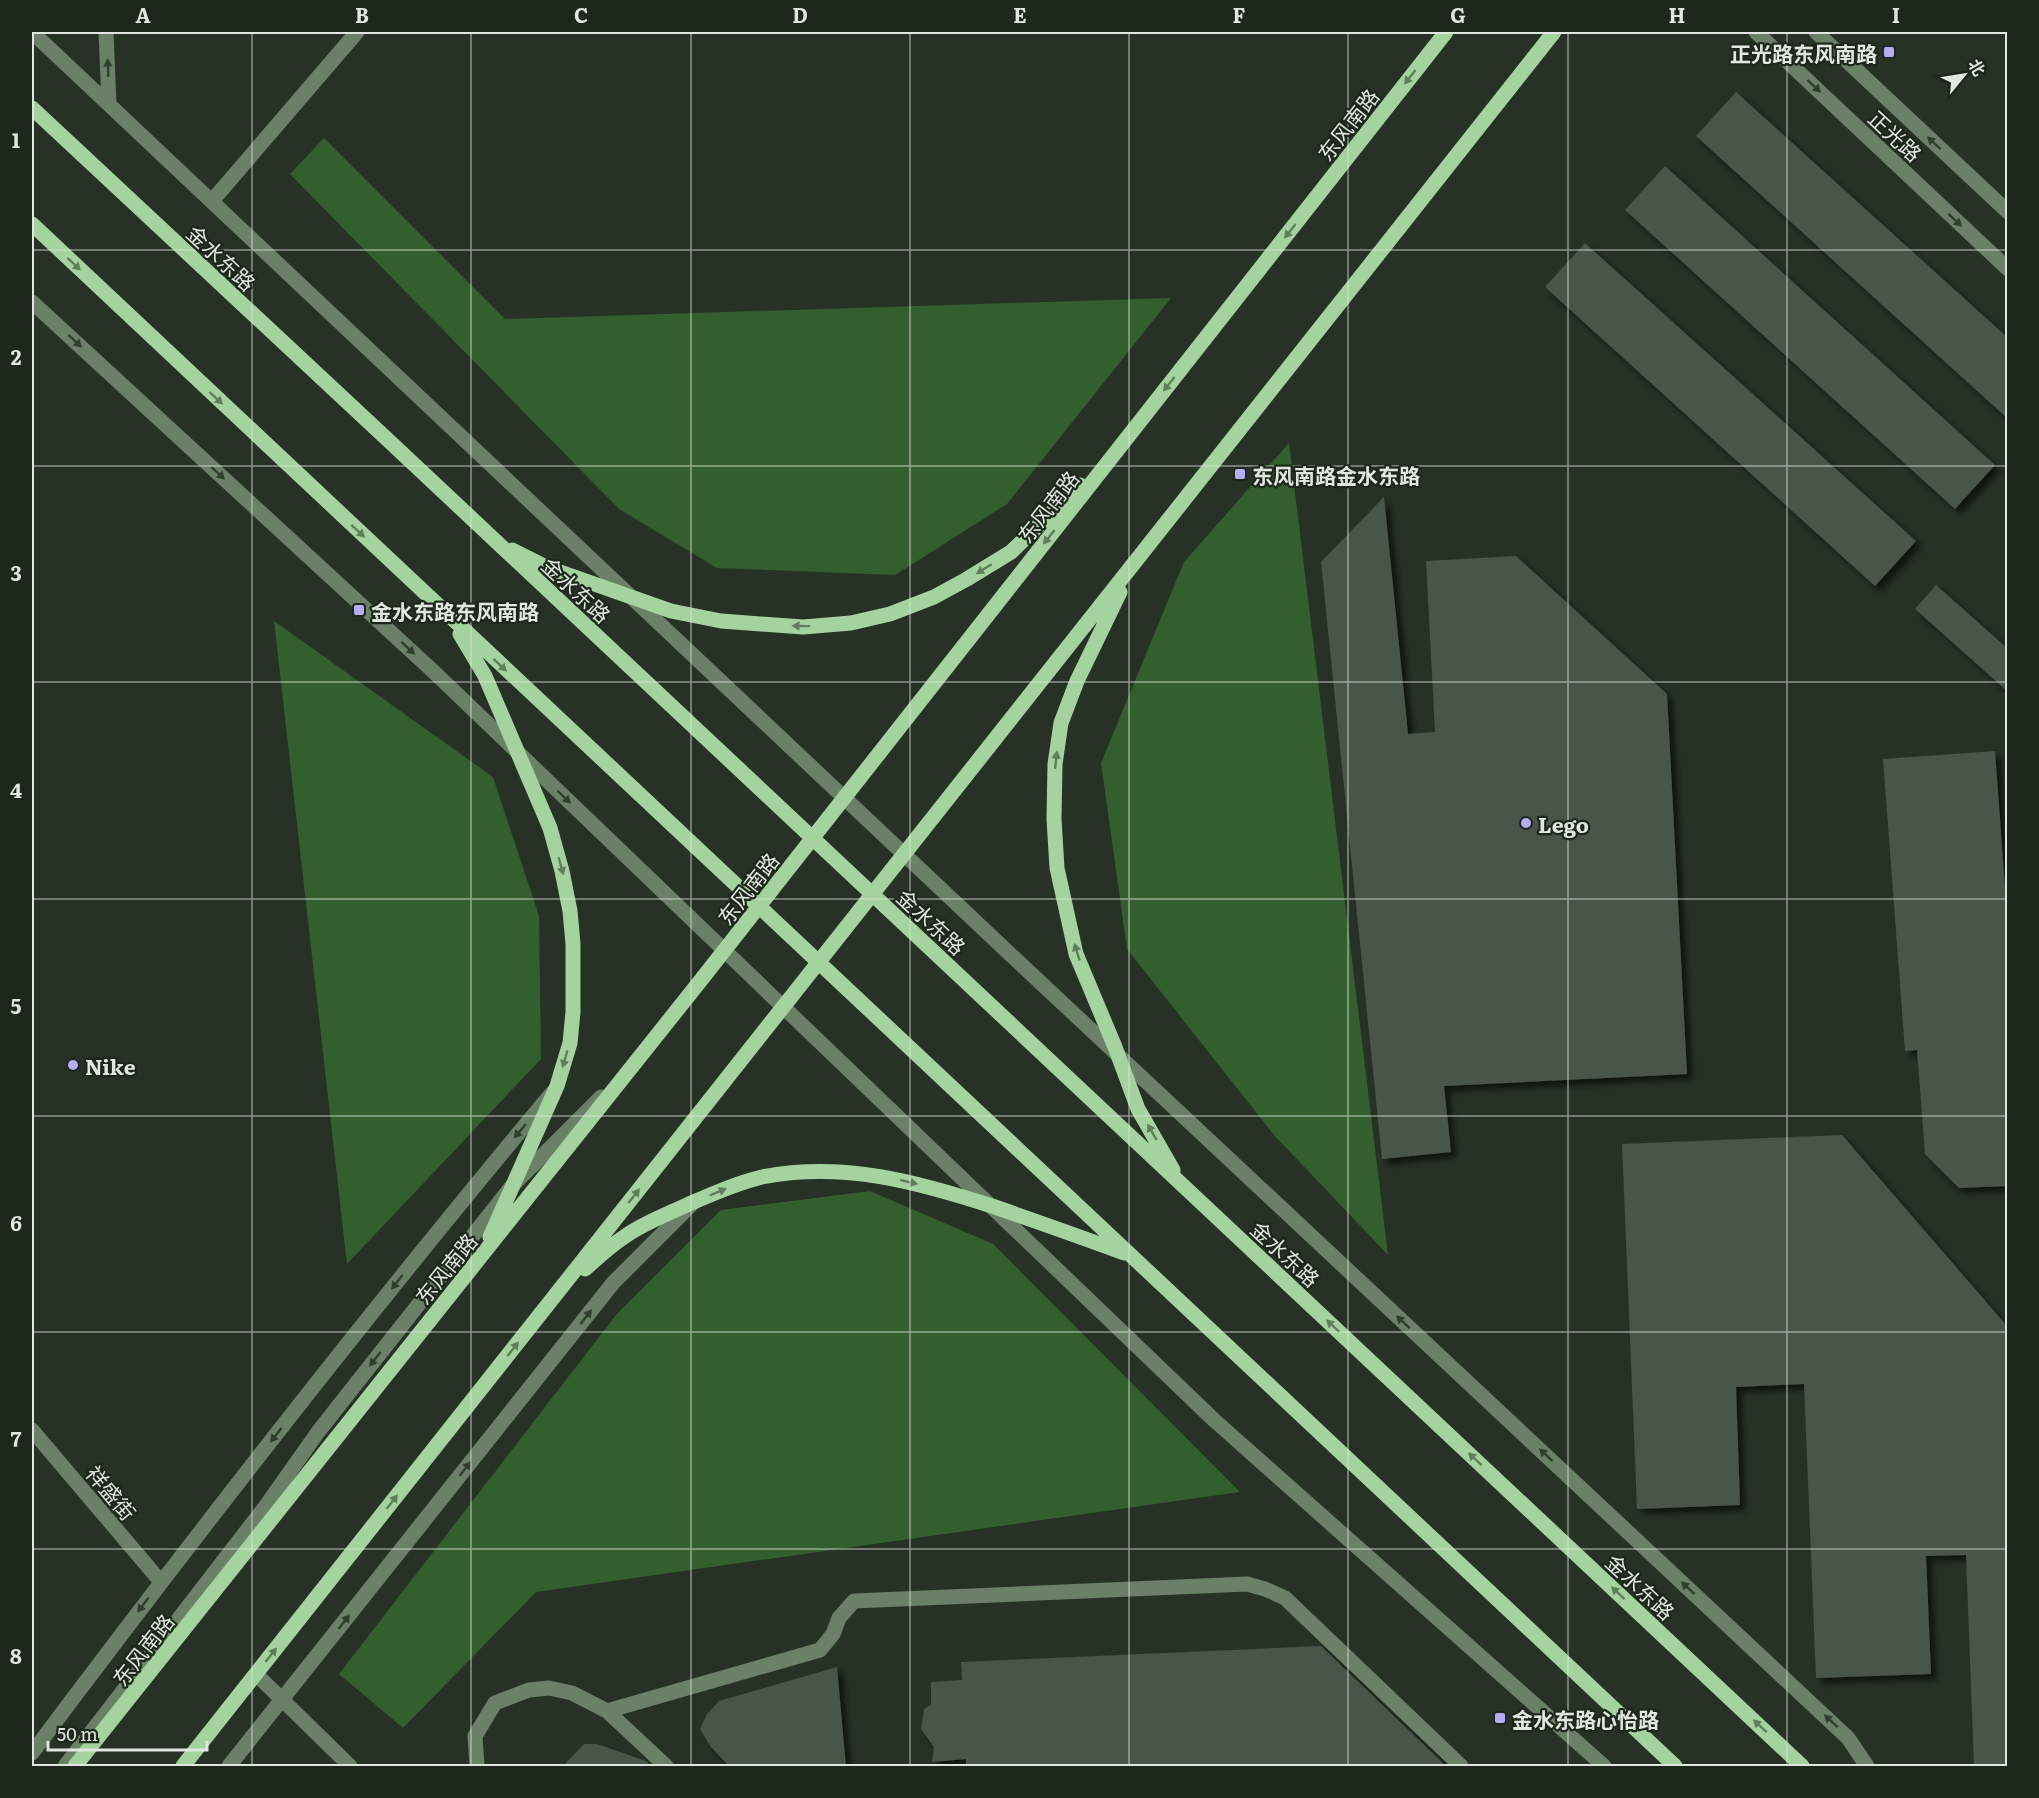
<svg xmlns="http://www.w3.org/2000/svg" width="2039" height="1798" viewBox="0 0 2039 1798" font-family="Literata,'Noto Sans SC',serif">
<defs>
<filter id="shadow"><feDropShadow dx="5.5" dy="5.5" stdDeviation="3" flood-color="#0009"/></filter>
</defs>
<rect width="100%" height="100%" fill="#273126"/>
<!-- green -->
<path fill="#335f2e" d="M324,138L505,319L1171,298L1007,504L895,575L717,568L619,509L290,174Z
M1289,443L1388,1255L1274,1135L1127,949L1101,763L1184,562Z
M274,621L493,777L539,916L541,1059L347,1264Z
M870,1191L993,1244L1240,1492L536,1592L403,1728L339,1674L616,1315L721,1210Z"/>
<!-- building -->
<path fill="#4a5448" filter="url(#shadow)" d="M1736,92L2007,337V418L1696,136Z
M1665,166L1995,465L1955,509L1625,210Z
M1585,243L1916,541L1875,586L1545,287Z
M1384,497L1408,734L1435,732L1426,561L1516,556L1667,694L1687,1074L1444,1086L1451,1152L1382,1159L1321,562Z
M1936,585L2007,648V691L1915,609Z
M1995,751L2007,916V1186L1959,1188L1925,1154L1917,1050L1905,1051L1883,759Z
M1842,1135L2007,1326V1767H1974L1966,1555L1926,1556L1931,1674L1816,1678L1804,1384L1736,1387L1740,1505L1637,1509L1622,1144Z
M1321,1646L1447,1767H1288L1287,1765L966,1767V1759L932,1762L934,1747L921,1729L924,1709L931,1705V1682L962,1680L961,1662Z
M837,1667L846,1767H730L710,1746L700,1729L707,1714L719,1701Z
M584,1744H597L646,1761L652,1767H562Z"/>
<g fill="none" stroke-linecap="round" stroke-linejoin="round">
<!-- minor -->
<path stroke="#6a8067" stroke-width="15" d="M32,32L1011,955L1848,1738L1867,1766
M106,32L109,104
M1756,32L2008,269
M1816,32L2008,212
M212,201L357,32
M32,302L434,672L1214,1420L1604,1766
M32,1430L161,1582
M256,1674L350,1766
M607,1711L820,1650L833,1634L839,1618L854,1601L1247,1584L1265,1589L1285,1598L1461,1766
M32,1753C200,1529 372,1308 552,1093
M65,1766L265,1507L318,1432L512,1186L601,1097
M229,1766L613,1283L694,1202
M477,1766L475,1736L495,1703L529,1690L549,1688L572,1693L607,1711L666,1766"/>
<!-- major -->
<path stroke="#a5d39f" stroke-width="15" d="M32,108L388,440L1802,1766
M32,224L1675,1766
M512,550L546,567L671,611L721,621L803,627L851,623L890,614L934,597L967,579L1011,552L1080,485
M1120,592L1077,681L1061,723L1055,764L1054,819L1057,868L1076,954L1115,1047L1138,1109L1173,1170
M460,634L485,676L550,828L562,871L570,911L573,944V1012L570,1043L557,1086L490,1237
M585,1269C598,1258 610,1246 624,1237C643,1223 668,1214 689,1204C712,1194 737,1183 762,1177C843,1161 918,1182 995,1207C1038,1222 1081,1237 1124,1253
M75,1766L701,980L1446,32
M183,1766L1554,32"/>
</g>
<!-- one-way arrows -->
<defs><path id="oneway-solid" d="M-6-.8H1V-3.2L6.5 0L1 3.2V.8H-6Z" transform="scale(1.5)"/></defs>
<g fill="#313d2f">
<use href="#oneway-solid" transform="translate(108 68) rotate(-92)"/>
<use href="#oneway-solid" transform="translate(1814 86) rotate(43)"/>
<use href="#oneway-solid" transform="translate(1934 143) rotate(-137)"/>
<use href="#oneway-solid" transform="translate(1955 220) rotate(43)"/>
<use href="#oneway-solid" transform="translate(75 341) rotate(43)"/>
<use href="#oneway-solid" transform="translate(218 473) rotate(43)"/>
<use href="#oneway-solid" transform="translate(408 648) rotate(43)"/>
<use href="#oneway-solid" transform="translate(564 797) rotate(44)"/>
<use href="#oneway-solid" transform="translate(520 1131) rotate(130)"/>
<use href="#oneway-solid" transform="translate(397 1282) rotate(128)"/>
<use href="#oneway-solid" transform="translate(586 1317) rotate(-52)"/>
<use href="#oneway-solid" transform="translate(1403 1322) rotate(-137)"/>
<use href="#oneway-solid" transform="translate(375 1359) rotate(128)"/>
<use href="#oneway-solid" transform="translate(276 1435) rotate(128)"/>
<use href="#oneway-solid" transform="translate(1546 1455) rotate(-137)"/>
<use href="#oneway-solid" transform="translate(465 1469) rotate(-52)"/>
<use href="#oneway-solid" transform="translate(1688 1588) rotate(-137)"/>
<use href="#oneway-solid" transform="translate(143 1605) rotate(127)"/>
<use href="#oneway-solid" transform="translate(344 1622) rotate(-52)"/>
<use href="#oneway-solid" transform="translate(1831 1721) rotate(-137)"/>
</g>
<g fill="#627d5e">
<use href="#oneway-solid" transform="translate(1410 77) rotate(128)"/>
<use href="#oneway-solid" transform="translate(1290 231) rotate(128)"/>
<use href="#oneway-solid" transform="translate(74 264) rotate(43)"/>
<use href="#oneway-solid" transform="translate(1169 384) rotate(128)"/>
<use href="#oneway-solid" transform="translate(216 398) rotate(43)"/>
<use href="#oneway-solid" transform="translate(358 531) rotate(43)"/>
<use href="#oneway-solid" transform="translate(1049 537) rotate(128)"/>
<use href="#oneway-solid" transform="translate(984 569) rotate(148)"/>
<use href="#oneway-solid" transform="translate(801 626) rotate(-179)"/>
<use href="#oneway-solid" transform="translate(500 665) rotate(43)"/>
<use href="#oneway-solid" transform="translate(1056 760) rotate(-84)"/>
<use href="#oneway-solid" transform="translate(561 866) rotate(75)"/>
<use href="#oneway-solid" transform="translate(1077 952) rotate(-107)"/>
<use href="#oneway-solid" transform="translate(565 1059) rotate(106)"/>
<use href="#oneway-solid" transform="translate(1152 1132) rotate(-120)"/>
<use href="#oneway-solid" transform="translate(909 1182) rotate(13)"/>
<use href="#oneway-solid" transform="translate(718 1192) rotate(-23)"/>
<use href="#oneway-solid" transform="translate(634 1196) rotate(-52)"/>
<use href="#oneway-solid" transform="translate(1333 1326) rotate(-137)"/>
<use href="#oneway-solid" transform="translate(513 1349) rotate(-52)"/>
<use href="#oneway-solid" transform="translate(1475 1459) rotate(-137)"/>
<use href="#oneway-solid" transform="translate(392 1502) rotate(-52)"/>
<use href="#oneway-solid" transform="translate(1618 1593) rotate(-137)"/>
<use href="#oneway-solid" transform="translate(271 1655) rotate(-52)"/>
<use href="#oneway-solid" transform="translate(1760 1726) rotate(-137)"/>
</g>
<!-- grid -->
<path fill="none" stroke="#e1e7e0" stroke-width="1.5" stroke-opacity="0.55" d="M252,32V1766M471,32V1766M691,32V1766M910,32V1766M1129,32V1766M1348,32V1766M1568,32V1766M1787,32V1766M32,250H2008M32,466H2008M32,682H2008M32,899H2008M32,1116H2008M32,1332H2008M32,1549H2008"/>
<!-- markers -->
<g fill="#b8abf7" stroke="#1e271c" stroke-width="2">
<rect x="1883" y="46" width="12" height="12" rx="3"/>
<rect x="1234" y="468" width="12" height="12" rx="3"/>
<rect x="353" y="604" width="12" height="12" rx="3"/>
<circle cx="1526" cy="823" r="6"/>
<circle cx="73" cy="1065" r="6"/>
<rect x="1494" y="1712" width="12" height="12" rx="3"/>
</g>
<g text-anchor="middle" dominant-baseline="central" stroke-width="4.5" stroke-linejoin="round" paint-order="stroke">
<!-- poi labels -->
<g font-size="21" font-weight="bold" fill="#e1e7e0" stroke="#1e271c" text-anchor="start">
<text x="1877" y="52" text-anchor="end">正光路东风南路</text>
<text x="1252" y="474">东风南路金水东路</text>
<text x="371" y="610">金水东路东风南路</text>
<text x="1538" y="823">Lego</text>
<text x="85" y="1065">Nike</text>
<text x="1512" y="1718">金水东路心怡路</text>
</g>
<!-- street labels -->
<g font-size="21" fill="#e1e7e0" stroke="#1e271c">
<text transform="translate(1347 124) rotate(-52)">东风南路</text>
<text transform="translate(1896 135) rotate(43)">正光路</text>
<text transform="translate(222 257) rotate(43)">金水东路</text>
<text transform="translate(1047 506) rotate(-52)">东风南路</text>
<text transform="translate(577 589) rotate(43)">金水东路</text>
<text transform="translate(747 888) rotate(-52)">东风南路</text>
<text transform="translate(932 921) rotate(43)">金水东路</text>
<text transform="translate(1286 1253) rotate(43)">金水东路</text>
<text transform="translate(445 1268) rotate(-51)">东风南路</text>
<text transform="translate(112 1492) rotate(50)">祥盛街</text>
<text transform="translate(1641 1586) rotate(43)">金水东路</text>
<text transform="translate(142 1649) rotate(-52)">东风南路</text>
</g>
</g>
<!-- border -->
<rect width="2039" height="1798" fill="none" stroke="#1e271c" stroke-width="66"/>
<!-- north arrow -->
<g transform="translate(1964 75) rotate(60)" stroke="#1e271c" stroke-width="4.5" paint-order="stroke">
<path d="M0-4.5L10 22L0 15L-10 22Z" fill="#e1e7e0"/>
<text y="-9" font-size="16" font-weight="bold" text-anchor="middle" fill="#e1e7e0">北</text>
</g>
<!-- scale -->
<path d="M48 1741v9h159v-9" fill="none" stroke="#e1e7e0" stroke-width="3"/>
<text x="57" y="1741" font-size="18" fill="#e1e7e0" stroke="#1e271c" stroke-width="4.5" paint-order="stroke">50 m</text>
<rect x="33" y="33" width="1973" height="1732" fill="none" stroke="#e1e7e0" stroke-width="2"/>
<g font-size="20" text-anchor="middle" font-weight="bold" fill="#e1e7e0">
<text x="143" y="23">A</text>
<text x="362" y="23">B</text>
<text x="581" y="23">C</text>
<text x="800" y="23">D</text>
<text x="1020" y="23">E</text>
<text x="1239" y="23">F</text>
<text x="1458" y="23">G</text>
<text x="1677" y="23">H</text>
<text x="1896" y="23">I</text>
<text x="16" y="148">1</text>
<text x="16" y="365">2</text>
<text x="16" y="581">3</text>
<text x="16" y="798">4</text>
<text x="16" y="1014">5</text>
<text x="16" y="1231">6</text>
<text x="16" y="1447">7</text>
<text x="16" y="1664">8</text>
</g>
</svg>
